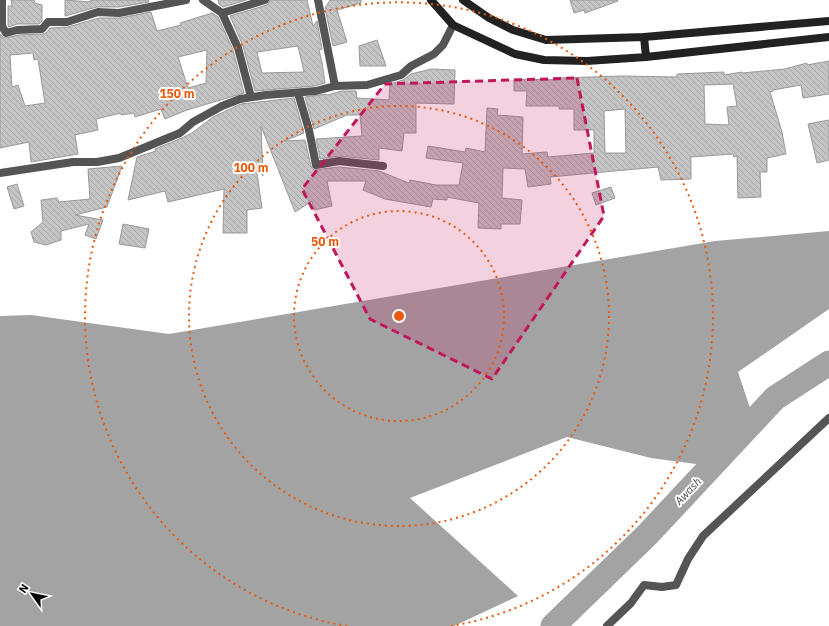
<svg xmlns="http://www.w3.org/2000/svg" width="829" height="626" viewBox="0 0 829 626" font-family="'IBM Plex Sans',sans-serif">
<defs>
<pattern id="building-back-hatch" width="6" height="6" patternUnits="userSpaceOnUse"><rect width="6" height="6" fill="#c4c4c4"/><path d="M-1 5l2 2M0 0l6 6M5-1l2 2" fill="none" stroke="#a7a7a7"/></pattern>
</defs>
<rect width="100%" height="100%" fill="#fff"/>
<!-- water -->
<path fill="#a3a3a3" d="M829,231V309L738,372L754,420L711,466L651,458L567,437L410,498L518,596L454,626H0V316L31,315L169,334L715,241Z"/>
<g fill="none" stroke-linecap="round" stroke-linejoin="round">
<!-- river -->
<path stroke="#a3a3a3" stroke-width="25" d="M553,626L647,535L775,398L829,363"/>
</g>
<!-- building -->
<path fill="url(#building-back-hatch)" stroke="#999" fill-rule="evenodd" d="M11,0H34L35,3L42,5V21L39,24H17L9,27L8,25V6H12Z
M65,0L91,2L90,0H148L149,2L119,7H97L65,16Z
M218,0H246L223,7L219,4Z
M270,0H307L313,26L317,21L322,49L319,50L322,62L325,83L315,86L255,91L243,46L230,16L267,5L269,3ZM298,46L304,72L262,73L257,52Z
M330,0H361V3L337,10L347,42L333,46L325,8Z
M570,0H617L618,1L585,13L584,10L574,13Z
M151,12L157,31L181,25L180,23L212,13L218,17L233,50L244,93L187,110L165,119L161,109L135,117L134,113L121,115V113L96,119L98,130L75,135L78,154L31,162L29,142L0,148V34L3,37L5,38L18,35L42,34L46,33L50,28L68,27L99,18H120ZM207,50L206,83L188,88L178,57ZM33,53L34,60L38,59L45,103L25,106L18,85L12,87L10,55Z
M377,40L386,66H360L359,46Z
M829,61V94L803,98L801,85L773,90V91L770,92L782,132L786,154L767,158V172H760L761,197L738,198L737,156L734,157L733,154L691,157V179L661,180L658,167L550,177L551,184L528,187L525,169L503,168L502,198L522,200L520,224H501V229L478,228L479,203L447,197V200L433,199L431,207L385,199L363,190L366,181H327L332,206L314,210L312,201L295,212L261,126L263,176L256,166L262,208L247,210V233H223L224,189L168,202L165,191L128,200L137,157L156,151L155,149L182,138L192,133L213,117L241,104L294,98L304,133L284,141L305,140L311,166L314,170L339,167L379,171L409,183L410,180L436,185H459L463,163L426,158L428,146L465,152L466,148L485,152L487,108L498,109L497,115L523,117L522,154L547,152L548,157L594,153V130H574V109H559V106H526L527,91H514V79L559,80V78L622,76L677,77V74L724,72V75L742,72V73L785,69L807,63V65ZM733,84L737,106L727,107L729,125L705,124L704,85ZM625,109L626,153H605L604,111Z
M431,69L455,70L454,104L416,103V133H404L402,151L379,148V160L339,156L320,159L316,139L362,136L360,115H347L314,129L305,97L326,94L327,95L342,91H356L357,98L389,100L390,84L403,80L411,74Z
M829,120V160L817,163L808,124Z
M122,166L107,207L75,215L103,220L96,239L85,235L89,224L61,231V240L46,245L34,242L31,232L43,222L41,200L57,198L59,202L90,199L88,169Z
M17,184L24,206L14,209L7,187Z
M611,187L615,198L596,205L592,193Z
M123,224L149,229L145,248L119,244Z"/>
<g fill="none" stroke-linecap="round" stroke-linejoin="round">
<!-- street -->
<path stroke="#555" stroke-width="8" d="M203,0L222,13L265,0
M318,0L335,86
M222,13L238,48L251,97
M2,26L6,33L17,30L42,29L48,22H67L98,12L119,13L186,0
M0,27L2,26V0
M298,93L309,130L316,165L339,161L383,166
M0,173L73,162H97L119,158L180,133L193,122L222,106L240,99L266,95L316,91L335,86L367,85L401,75L411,66L434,54L443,45L453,25
M607,626L631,603L644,585L662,587L676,585L688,559L703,536L829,418"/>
<!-- secondary -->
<path stroke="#222" stroke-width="8" d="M431,0L453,25L515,54L544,60L587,61L646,57L829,37
M463,0L489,18L513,30L546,40L644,37L829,21
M644,37L646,57"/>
</g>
<!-- marked area -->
<path fill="#c2185b" fill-opacity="0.2" stroke="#c2185b" stroke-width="3" stroke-dasharray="8 5" stroke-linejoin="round" d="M577,78L604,216L492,379L370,319L302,189L385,84Z"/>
<!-- distance rings -->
<g fill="none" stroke="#e8590c" stroke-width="2" stroke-dasharray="2 4">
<circle cx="399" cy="316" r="105"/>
<circle cx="399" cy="316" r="210"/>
<path d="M347 626A314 314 0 1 1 451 626"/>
</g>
<g text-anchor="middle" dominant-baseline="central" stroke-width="4" stroke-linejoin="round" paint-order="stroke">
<!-- water labels -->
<g font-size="11" font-style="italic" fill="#444" stroke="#fff">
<text transform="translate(688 491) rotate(-47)">Awash</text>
</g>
</g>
<circle cx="399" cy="316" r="6" fill="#e8590c" stroke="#fff" stroke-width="2"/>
<g font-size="12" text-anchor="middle" font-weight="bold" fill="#e8590c" stroke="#fff" stroke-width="4" stroke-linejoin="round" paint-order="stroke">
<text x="177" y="98">150 m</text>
<text x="251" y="172">100 m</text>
<text x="325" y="246">50 m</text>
</g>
<!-- north arrow -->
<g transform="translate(32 594) rotate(303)" stroke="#ffffff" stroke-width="3" paint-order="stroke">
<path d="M0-3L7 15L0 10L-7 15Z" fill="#000000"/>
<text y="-6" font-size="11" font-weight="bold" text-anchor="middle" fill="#000000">N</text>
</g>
</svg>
